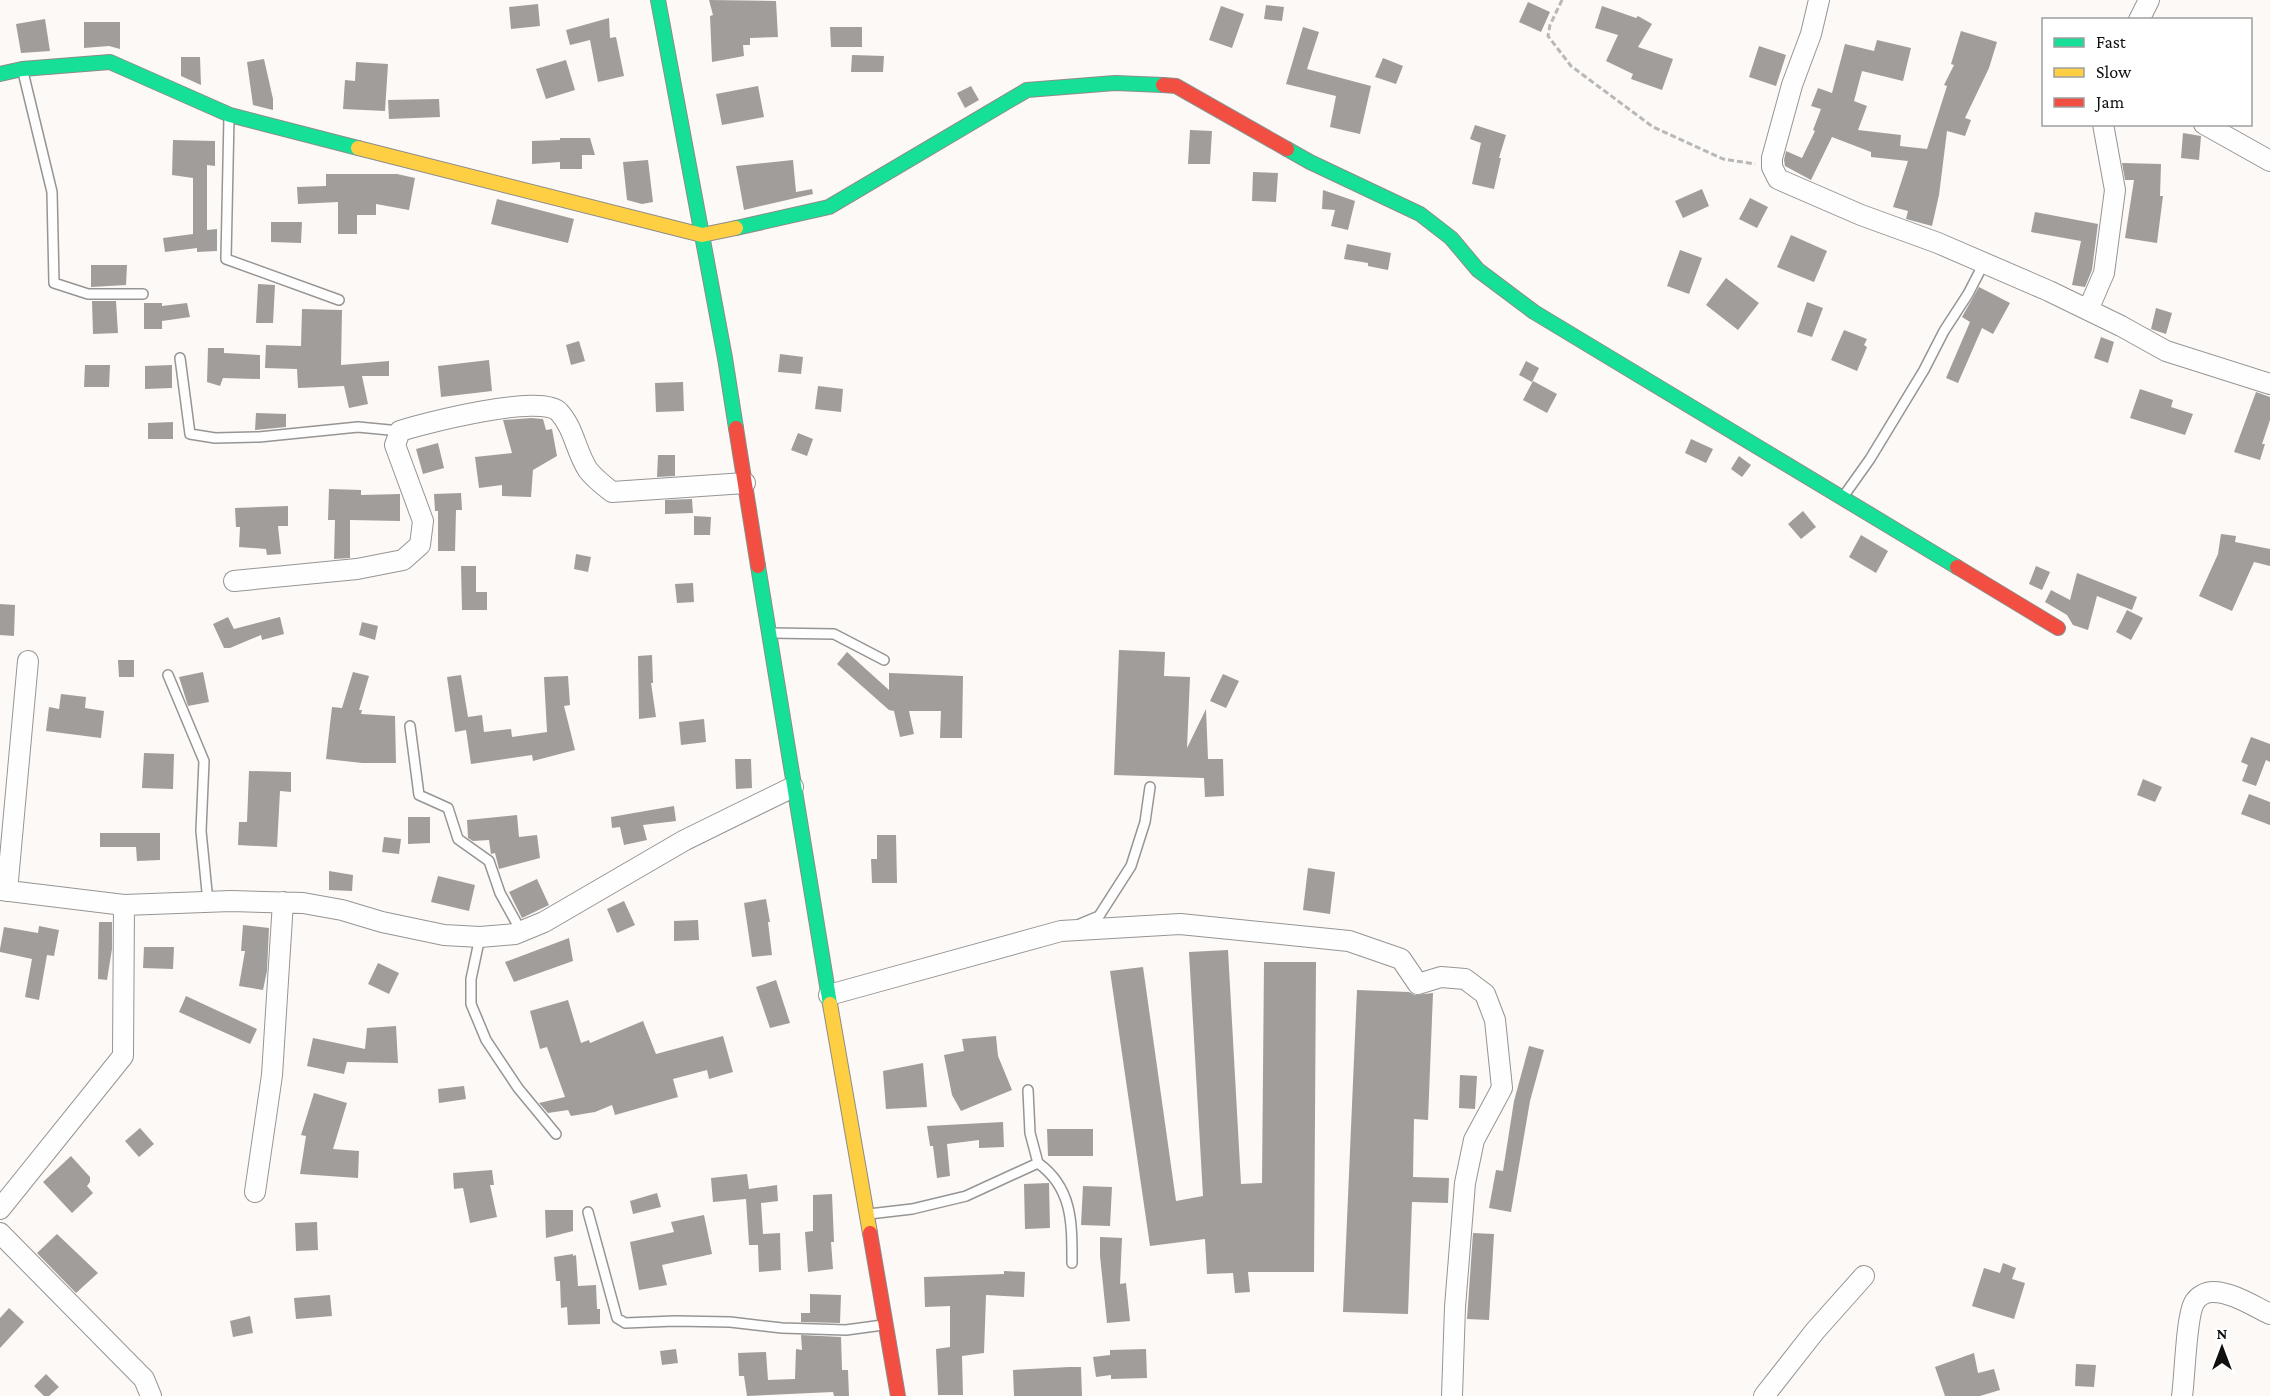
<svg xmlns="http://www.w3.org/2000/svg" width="2270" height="1396" viewBox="0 0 2270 1396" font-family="'Crimson Pro',serif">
<rect width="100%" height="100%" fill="#fcf9f6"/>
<!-- building -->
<path fill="#a09d9b" d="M709,0L776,1L778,37L750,38V45H743L744,56L712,62L710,16L713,15Z
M1528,2L1550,12L1541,32L1519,22Z
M538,4L540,26L511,29L509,7Z
M1266,5L1284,7L1282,21L1264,19Z
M1221,6L1244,14L1232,48L1209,40Z
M1602,6L1636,18L1638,16L1652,24L1638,47L1673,59L1662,90L1631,79L1633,74L1606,61L1618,35L1595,28Z
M609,18L610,38L616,37L624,76L598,82L590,40L570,45L566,30Z
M45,19L50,51L21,53L16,24Z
M84,22H120V49L109,46L84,48Z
M830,27H862V47H831Z
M1303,27L1319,32L1307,69L1371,86L1360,134L1330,127L1336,96L1286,84Z
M1961,31L1997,42L1989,68L1965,118L1971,120L1965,136L1947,131L1939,195L1932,226L1906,219L1908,211L1893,207L1908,161L1871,157V152L1832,137L1811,180L1785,166L1784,160L1786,151L1802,158L1815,131L1813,130L1821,109L1811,106L1818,88L1832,93L1845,44L1874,51L1877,40L1911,48L1903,81L1862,71L1854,101L1867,106L1858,130L1901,135L1900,146L1927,149L1947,86L1944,85L1954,65L1951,64Z
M1759,46L1786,55L1776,86L1749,77Z
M852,55L884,56L883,72H851Z
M181,57H200L201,85L181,76Z
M1383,58L1403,66L1396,84L1375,77Z
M264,59L273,99V110L253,105L247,62Z
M566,60L575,90L546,99L536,69Z
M356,62L388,64L385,111L343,109L345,80L355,81Z
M758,86L764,117L722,125L716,94Z
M971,86L979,100L965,108L957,93Z
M439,99L440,117L389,119L388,100Z
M1475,125L1506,135L1499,158H1501L1494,189L1472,184L1481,143L1470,139Z
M1190,130L1212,131L1210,164H1188Z
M2183,133L2201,136L2199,160L2181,158Z
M560,138H590L595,155H582V169H560V162L532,164V141L560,140Z
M173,140L215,141V166L207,165V230L217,229V251L197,252V248L165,252L163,238L193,234V178L172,175Z
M648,160L653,202L642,204L627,200L623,162Z
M793,160L796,192L812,189L813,194L744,210L736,166Z
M2122,163L2161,164L2160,196H2163L2157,243L2125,238L2134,180H2125Z
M1253,172L1278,173L1276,202L1252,201Z
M326,174H397L415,178L409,210L376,204V215H357V234H338V202L298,204L297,187L326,186Z
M1702,189L1709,206L1683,218L1675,201Z
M1323,190L1355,201L1348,230L1331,226L1335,210L1322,209Z
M1750,198L1768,207L1757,228L1739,219Z
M497,199L574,219L568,243L491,224Z
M2035,212L2098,224L2092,270L2085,287L2072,285L2081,241L2031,232Z
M271,222H302L301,243L271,242Z
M1791,235L1827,251L1814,282L1777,267Z
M1347,244L1391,253L1388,270L1368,266V263L1344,259Z
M1680,250L1702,258L1689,294L1667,286Z
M91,265H127L126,285L91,287Z
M1726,278L1759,303L1738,330L1706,305Z
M258,284L275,285L273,323H256Z
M1979,287L2010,303L1993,334L1982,328L1958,383L1946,378L1970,322L1962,317Z
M92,301H116L118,333L93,334Z
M1807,302L1823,308L1812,337L1797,332Z
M144,303H162V306L187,303L190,317L162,321V329H144Z
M2156,308L2172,313L2166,334L2151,329Z
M302,309L342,310L341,365L389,361V376H362L368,404L349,408L344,386L298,388L297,369L265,368L266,345L301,346Z
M1844,330L1867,339L1864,345L1867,347L1857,371L1831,360Z
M2101,337L2114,342L2108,363L2094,358Z
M579,341L585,361L571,365L566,345Z
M208,348H224V353L260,355V379L223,378L220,386L207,382Z
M780,354L803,357L801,374L778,372Z
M489,360L492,391L441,397L438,366Z
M1526,361L1539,368L1532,382L1519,375Z
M85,365H110L109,387H84Z
M172,365V388L145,389V366Z
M1533,381L1557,394L1547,413L1523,400Z
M683,382L684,411L656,412L655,383Z
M818,386L843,389L841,412L815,409Z
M2140,389L2173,400L2171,407L2193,414L2185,435L2130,418Z
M2256,392L2270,397V420L2262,444H2265L2260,460L2234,452Z
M256,413L286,414V427L255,430Z
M531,418L543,419L546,430L552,429L557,456L533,470L531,497L502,496V485L479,488L475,457L512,453L503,420Z
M173,422V439H148V423Z
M798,433L813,439L807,456L791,450Z
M1691,439L1713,449L1706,463L1685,453Z
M438,443L444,468L423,474L416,449Z
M658,455H675V476L657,477Z
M1739,456L1751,465L1742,477L1731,469Z
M329,489L361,490V495L400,494V521L350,520V558L334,559L335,520H328Z
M461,493L462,510H456L455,551H438V511H435L434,494Z
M692,499L693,513L665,514V500Z
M288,506V526H278L281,554L267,555L266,549L239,547L240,527H236L235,508Z
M1803,511L1816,527L1801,539L1788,524Z
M694,516L711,517L710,535H694Z
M2221,534L2236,536L2235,542L2270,549V566L2254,562L2232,611L2199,596L2218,554Z
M1861,535L1888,551L1876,573L1849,557Z
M576,554L591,557L588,572L574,569Z
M461,566H476V592H487V610H462Z
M2036,566L2050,572L2042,590L2029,584Z
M2077,573L2137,597L2132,610L2097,596L2088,630L2073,625L2067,615L2045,602L2051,590L2070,600Z
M693,583L694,602L677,603L675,584Z
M0,604L15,605L14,636L0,635Z
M2127,610L2143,618L2131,640L2116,632Z
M228,617L234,629L280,617L284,634L262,640L261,635L230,648H224L213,624Z
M362,622L378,626L375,640L359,635Z
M1119,650L1165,652L1164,676L1190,677L1187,748L1206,709L1208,759H1223L1224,796L1205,797L1204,778L1114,775Z
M847,652L889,690V673L963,676L962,738H940L941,711H909L914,734L900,737L894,711L889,710L837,664Z
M652,655L653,683H651L656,717L639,719L638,656Z
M118,660H134V677H119Z
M203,672L209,702L188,706L179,677Z
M353,672L369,676L359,710H362L361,714L395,716L396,763H362L326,759L332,707L342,708Z
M1223,674L1239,681L1226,708L1210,701Z
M461,675L468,717L482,715L484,732L511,729L512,737L547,732L544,677L568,676L570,705L564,706L575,750L533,761L532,755L471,764L466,730L455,732L447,677Z
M61,694L86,697L85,708L104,711L101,738L46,731L49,707L59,709Z
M704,719L706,742L681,745L679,722Z
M2251,737L2270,744V762L2266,760L2256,786L2242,781L2248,765L2241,762Z
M144,753L174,754L173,789L142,788Z
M735,759H751L752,788L736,789Z
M249,771L291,772V792L280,791L277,847L238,845L239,822H247Z
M2143,779L2162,787L2155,802L2137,795Z
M2249,794L2270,802V825L2241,814Z
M674,806L676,821L643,825L647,840L624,845L620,827L612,828L611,817Z
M517,815L519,837L537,835L540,858L499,869L495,853L491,854L489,840L473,841L468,838L467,820Z
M408,817H430V843L408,844Z
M100,833H160V860L137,861L136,847H100Z
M877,835H896L897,883H872L871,859H877Z
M384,837L401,839L399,854L382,852Z
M1308,868L1335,872L1330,914L1303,910Z
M329,871L353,875L352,891L329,890Z
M438,876L475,885L469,911L431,902Z
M537,879L549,905L522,918L509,892Z
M766,899L770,922H768L772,955L752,957L744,903Z
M624,901L635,925L617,933L607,909Z
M698,920L699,940L674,941V921Z
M99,922H112V949L107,980L98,979Z
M243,925L269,928L267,971L263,990L239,986L245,951H241Z
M39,926L59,930L54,956L47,955L39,1000L25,997L32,959L0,952V949L4,927L38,933Z
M569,938L573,961L514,982L505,962Z
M144,947H174L173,969L143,968Z
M1228,950L1241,1184L1262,1183L1264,962H1316L1314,1272H1248L1250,1292L1235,1293L1233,1273L1207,1274L1205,1239L1150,1246L1110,971L1143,967L1176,1201L1203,1196L1189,952Z
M378,963L399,973L389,994L368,984Z
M776,980L790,1023L770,1028L756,987Z
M1357,990L1409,992L1415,995L1433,993L1428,1120L1414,1119L1413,1177L1449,1178L1448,1203L1412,1202L1408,1314L1343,1312Z
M186,996L257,1029L250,1044L179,1012Z
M568,1000L581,1043L589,1040L590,1043L643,1021L656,1054L723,1036L733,1072L709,1079L707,1070L673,1079L678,1097L615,1115L612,1105L595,1112L571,1116L568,1110L548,1113L539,1103L565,1097L547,1047L540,1049L530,1011Z
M396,1026L398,1063L347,1062L344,1074L307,1066L313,1038L365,1049L367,1028Z
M996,1036L998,1056L1012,1090L961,1111L952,1095L944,1055L964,1051L962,1039Z
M1529,1046L1544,1050L1530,1101L1511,1212L1489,1208L1496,1170L1503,1171L1514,1101Z
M923,1063L927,1107L886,1109L883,1071Z
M1460,1075L1477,1076L1475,1109L1459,1108Z
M464,1086L466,1099L439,1103L438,1089Z
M314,1093L347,1103L333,1149L359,1151L358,1178L300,1174L306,1136L301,1135Z
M1003,1122L1004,1147L979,1148V1140L947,1144L950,1176L937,1178L933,1146H930L927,1126Z
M140,1128L154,1144L139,1157L125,1141Z
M1047,1129H1093V1156H1048Z
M71,1156L90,1177V1182L87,1186L93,1193L72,1213L43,1182Z
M492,1170L494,1185H490L497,1217L470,1223L463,1188L454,1189L453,1173Z
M747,1174L749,1189L777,1185L778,1201L761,1203L763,1234L780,1233L781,1270L759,1272L758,1245H749L746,1199L713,1202L711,1178Z
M1049,1183L1050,1228L1025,1229L1024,1184Z
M1083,1186L1112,1187L1110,1226L1081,1225Z
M657,1193L661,1207L633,1214L630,1201Z
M832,1194L834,1242H831L833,1269L808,1272L805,1232L813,1231V1195Z
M545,1210H573V1231L546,1238Z
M704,1215L712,1254L662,1265L667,1285L639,1290L630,1242L674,1232L671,1222Z
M317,1222L318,1250L296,1251L295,1223Z
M1473,1233L1494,1234L1489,1320L1467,1319Z
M57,1234L98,1273L76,1293L37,1253Z
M1100,1237L1122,1238L1120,1284L1126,1283L1130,1321L1107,1323L1100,1256Z
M573,1254V1256L576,1255L578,1286L596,1285L597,1309H600V1324L568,1325L567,1307L561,1308L560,1281H556L554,1257Z
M2003,1263L2016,1268L2012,1279L2025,1283L2014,1319L1972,1306L1984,1268L2000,1273Z
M1004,1271L1025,1272L1024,1297L986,1295L984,1353L962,1356L963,1395H938L936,1349L950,1347V1306L925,1307L924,1277L1004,1274Z
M810,1294L841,1295L840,1323L801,1322V1313H810Z
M330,1295L332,1316L296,1319L294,1298Z
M9,1308L24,1322L0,1348V1318Z
M250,1316L253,1333L233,1337L230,1321Z
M801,1335L841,1337L842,1370H848L849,1396H834L833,1392L747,1396L744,1376H739L738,1353L766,1352L768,1380L795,1379L796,1349L802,1350Z
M676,1349L678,1363L662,1365L660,1351Z
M1146,1349L1147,1378L1111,1379V1375L1096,1377L1093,1357L1110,1355V1350Z
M1974,1353L1978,1373L1994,1369L2000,1390L1980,1396H1945L1935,1367Z
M2076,1364L2096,1365L2094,1387L2075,1386Z
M1069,1367H1081L1082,1396H1014L1013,1370Z
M46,1374L59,1387L49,1396H44L34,1386Z"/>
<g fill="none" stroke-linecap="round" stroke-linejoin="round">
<!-- lane casing -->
<g stroke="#969594" stroke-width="12">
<path id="lane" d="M23,72L52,192L54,283L88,294H143
M229,117L226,259L339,300
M180,358L190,434L215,438L259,437L358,427L400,431
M1843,497L1870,459L1924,370L1944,331L1968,294L1984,263
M771,633L834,634L884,660
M168,675L204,761L201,831L208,902
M410,726L419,795L448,808L458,839L489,861L500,893L521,931
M1080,924L1099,916L1131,866L1145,822L1150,787
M480,937L471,979V1004L486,1040L518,1088L556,1134
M1038,1163C1073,1188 1072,1224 1072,1263
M588,1212L617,1318L625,1323L675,1321L730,1322L782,1328L846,1330L883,1325
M869,1214L912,1209L966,1196L1038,1163L1030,1133L1028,1090"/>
</g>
<!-- street casing -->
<g stroke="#969594" stroke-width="22">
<path id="street" d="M1819,0L1811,34L1792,85L1772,158V167L1778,179L1861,215L1938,243L2049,291L2121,326L2166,351L2270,384
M2139,20L2149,0
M2204,124L2270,161
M2088,310L2104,273L2115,190L2103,124
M234,581L357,569L403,560L420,545L423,521L395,445L400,431C425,423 542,393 559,412C574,428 576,452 588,470C595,479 603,485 612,492L745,483
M0,890L124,905L231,901L303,903L342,910L382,922L444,935L480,937L515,934L544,922L685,840L793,787
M7,891L28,661
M829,995L1061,931L1180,924L1349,941L1401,959L1418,984L1441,977L1465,979L1485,994L1495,1020L1502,1088L1474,1140L1465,1183L1455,1307L1452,1396
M255,1192L272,1075L283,902
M0,1209L123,1056L124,905
M0,1233L144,1379L151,1396
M1764,1396L1815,1331L1864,1276
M2182,1396C2185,1376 2186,1318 2194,1303C2198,1296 2206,1292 2213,1292C2232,1292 2253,1306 2270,1314"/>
</g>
<!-- fast casing -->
<g stroke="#8d8c8a" stroke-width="16">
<path id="fast" d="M658,0L725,358L736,428
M0,74L22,69L110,62L230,115L358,148
M1287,149L1310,162L1420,214L1451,238L1478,270L1534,312L1957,567
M736,228L829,207L1027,90L1115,83L1163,85
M758,566L830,1004"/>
</g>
<!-- slow casing -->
<g stroke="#8d8c8a" stroke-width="16">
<path id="slow" d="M358,148L702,235L736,228
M830,1004L870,1233"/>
</g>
<!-- jam casing -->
<g stroke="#8d8c8a" stroke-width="16">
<path id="jam" d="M1163,85L1176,86L1287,149
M736,428L758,566
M1957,567L2058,628
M870,1233L898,1396"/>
</g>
<!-- path -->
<path stroke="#b9b8b8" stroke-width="3" stroke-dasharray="6 3" stroke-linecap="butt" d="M1562,0L1550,25L1548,36L1571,66L1653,127L1723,159L1755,164"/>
<!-- lane -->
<use href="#lane" stroke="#fffefe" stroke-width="9"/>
<!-- street -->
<use href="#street" stroke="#fffefe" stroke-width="20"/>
<!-- fast -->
<use href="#fast" stroke="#16e098" stroke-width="14"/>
<!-- slow -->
<use href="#slow" stroke="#ffcf43" stroke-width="14"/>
<!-- jam -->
<use href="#jam" stroke="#f24e42" stroke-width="14"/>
</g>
<!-- legend -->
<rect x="2042" y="18" width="210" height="108" fill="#ffffff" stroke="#9f9f9f" stroke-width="1.5"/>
<rect x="2054" y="38" width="30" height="9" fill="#16e098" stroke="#9f9f9f" stroke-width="1.5"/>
<text x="2096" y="48" font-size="18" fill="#101010">Fast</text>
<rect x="2054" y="68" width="30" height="9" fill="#ffcf43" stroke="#9f9f9f" stroke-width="1.5"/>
<text x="2096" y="78" font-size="18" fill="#101010">Slow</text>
<rect x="2054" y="98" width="30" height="9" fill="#f24e42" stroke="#9f9f9f" stroke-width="1.5"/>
<text x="2096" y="108" font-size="18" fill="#101010">Jam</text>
<!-- north arrow -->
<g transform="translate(2222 1348)" stroke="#ffffff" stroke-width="4.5" paint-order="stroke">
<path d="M0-4.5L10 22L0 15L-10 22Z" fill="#101010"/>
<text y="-9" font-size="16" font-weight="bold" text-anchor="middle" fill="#101010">N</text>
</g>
</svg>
